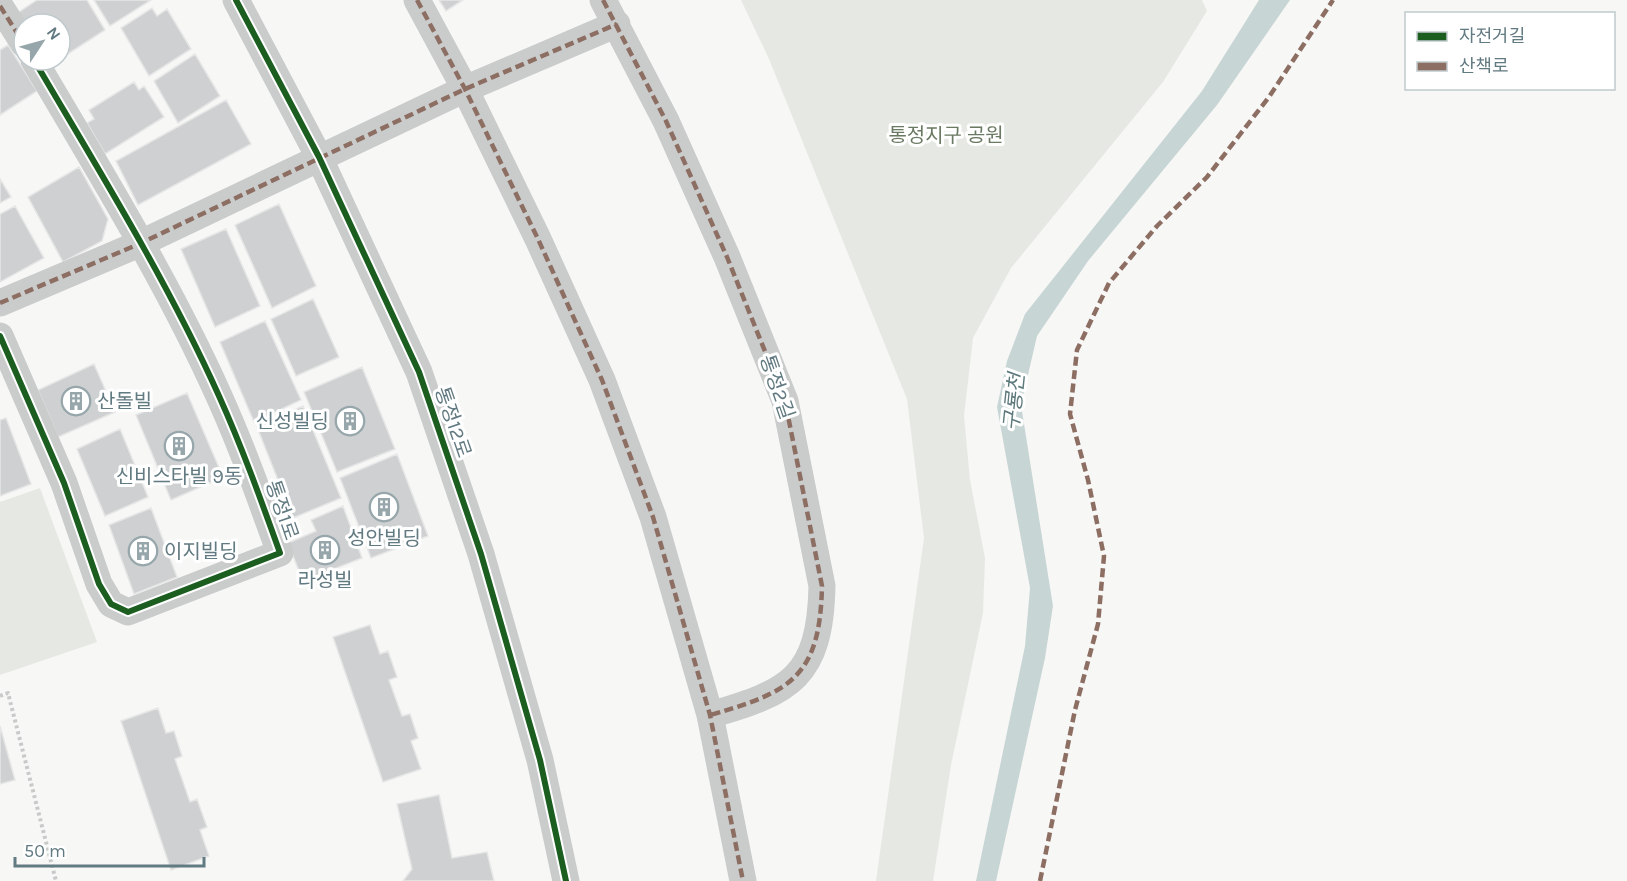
<svg xmlns="http://www.w3.org/2000/svg" width="1627" height="881" viewBox="0 0 1627 881" font-family="Karla,'Noto Sans KR',sans-serif">
<rect width="100%" height="100%" fill="#f7f7f6"/>
<!-- green -->
<path fill="#e6e9e3" d="M741,0H1202L1207,11L1163,82L1011,268L973,338L964,416L970,480L985,558L983,613L951,765L933,881H876L924,538L907,399L769,59Z
M40,488L97,642L0,675V502Z"/>
<!-- water -->
<path fill="#c8d5d5" d="M1259,0H1290L1217,105L1088,261L1037,336L1021,405L1053,606L1045,658L996,881H976L1025,646L1030,588L997,407L1007,361L1025,314L1202,91Z"/>
<!-- building -->
<path fill="#ced0d1" stroke="#e6e6e6" stroke-width="1.5" d="M37,0H87L105,30L60,59V24H24L16,14Z
M94,0H151L110,26Z
M439,0H463L446,11Z
M152,8L157,16L167,9L191,49L149,76L121,28Z
M8,45L37,91L0,115V50Z
M195,54L220,96L178,123L154,81Z
M134,82L139,90L144,86L164,117L105,154L87,123L94,119L89,110Z
M226,100L251,144L138,205L116,161Z
M79,167L108,219L102,241L63,262L28,197Z
M0,179L11,197L0,203Z
M279,204L316,286L272,308L235,225Z
M15,206L44,258L0,282V214Z
M226,229L260,306L215,327L181,249Z
M313,299L339,357L296,376L271,319Z
M265,321L301,400L254,422L220,342Z
M94,364L115,412L58,437L38,390Z
M362,367L395,449L337,472L304,392Z
M187,393L223,477L171,500L136,415Z
M303,406L341,498L293,518L257,427Z
M6,418L31,484L0,496V420Z
M120,429L148,497L105,516L77,449Z
M397,454L428,536L371,558L340,478Z
M343,506L362,558L303,581L288,543L316,531L311,520Z
M151,508L177,577L134,594L109,525Z
M370,625L380,654L388,651L397,677L389,680L402,716L410,714L418,738L411,741L421,769L383,782L333,637Z
M158,708L166,733L174,731L182,756L175,759L190,802L197,799L207,827L200,830L209,856L171,870L121,721Z
M0,726L15,780L0,784Z
M439,795L452,858L487,852L494,881H403L412,869L397,804Z"/>
<g fill="none" stroke-linecap="round" stroke-linejoin="round">
<!-- path -->
<path stroke="#c8caca" stroke-width="4" stroke-dasharray="3 3" stroke-linecap="butt" d="M0,696L8,693L56,881"/>
<!-- minor -->
<path stroke="#cacccc" stroke-width="27" d="M236,0L319,157L419,372L481,554L540,760L566,881
M417,0L465,89L538,239L602,380L653,517L710,715L743,881
M603,0L666,121L727,257L785,401L822,586C820,677 791,692 710,715
M0,6L24,44
M0,303L139,244L465,89L617,24
M0,336L64,483L99,584L111,604L128,612L280,553C261,500 242,447 219,396C167,280 98,169 34,60"/>
<!-- quiet -->
<path stroke="#8d6e63" stroke-width="4.5" stroke-dasharray="9 4.5" stroke-linecap="butt" d="M417,0L465,89L538,239L602,380L653,517L710,715L743,881
M603,0L666,121L727,257L785,401L822,586C820,677 791,692 710,715
M0,6L24,44
M0,303L139,244L465,89L617,24
M1040,881L1075,710L1098,624L1104,556L1088,480L1070,414L1077,350L1109,283L1157,226L1207,177L1269,97L1333,0"/>
<!-- cycleway casing -->
<g stroke="#fff" stroke-width="10">
<path id="cycleway" d="M236,0L319,157L419,372L481,554L540,760L566,881
M0,336L64,483L99,584L111,604L128,612L280,553C261,500 242,447 219,396C167,280 98,169 34,60"/>
</g>
<!-- cycleway -->
<use href="#cycleway" stroke="#1b5e20" stroke-width="6"/>
</g>
<!-- icons -->
<defs>
<g id="building-ring" transform="scale(1.5)"><circle r="9.5" fill="#fff" stroke="#96a6aa" stroke-width="1.5"/><path d="M-4-6H4V6H1V3H-1V6H-4ZM-2.5-4.3h1.7v1.8h-1.7ZM.8-4.3h1.7v1.8H.8ZM-2.5-1h1.7V.8h-1.7ZM.8-1h1.7V.8H.8Z" fill="#96a6aa"/></g>
</defs>
<g fill-rule="evenodd">
<use href="#building-ring" x="76" y="401"/>
<use href="#building-ring" x="350" y="421"/>
<use href="#building-ring" x="179" y="446"/>
<use href="#building-ring" x="384" y="507"/>
<use href="#building-ring" x="325" y="550"/>
<use href="#building-ring" x="143" y="551"/>
</g>
<g text-anchor="middle" dominant-baseline="central" stroke-width="6" stroke-linejoin="round" paint-order="stroke">
<!-- park labels -->
<g font-size="20" fill="#6a7961" stroke="#fff">
<text x="946" y="135">통정지구 공원</text>
</g>
<!-- street labels -->
<g font-size="20" fill="#627a81" stroke="#fff">
<text transform="translate(777 387) rotate(71)">통정2길</text>
<text transform="translate(453 422) rotate(71)">통정12로</text>
<text transform="translate(282 510) rotate(71)">통정1로</text>
</g>
<!-- poi labels -->
<g font-size="20" fill="#627a81" stroke="#fff">
<text x="97" y="401" text-anchor="start">산돌빌</text>
<text x="329" y="421" text-anchor="end">신성빌딩</text>
<text x="179" y="476">신비스타빌 9동</text>
<text x="384" y="538">성안빌딩</text>
<text x="164" y="551" text-anchor="start">이지빌딩</text>
<text x="325" y="580">라성빌</text>
</g>
<!-- water labels -->
<g font-size="21" font-style="italic" fill="#5d797c" stroke="#fff">
<text transform="translate(1014 402) rotate(-84)">구룡천</text>
</g>
</g>
<!-- legend -->
<rect x="1405" y="12" width="210" height="78" fill="#ffffff" stroke="#c0cacd" stroke-width="1.5"/>
<rect x="1417" y="32" width="30" height="9" fill="#1b5e20" stroke="#c0cacd" stroke-width="1.5"/>
<text x="1459" y="42" font-size="18" fill="#627a81">자전거길</text>
<rect x="1417" y="62" width="30" height="9" fill="#8d6e63" stroke="#c0cacd" stroke-width="1.5"/>
<text x="1459" y="72" font-size="18" fill="#627a81">산책로</text>
<!-- north arrow -->
<g transform="translate(42 42) rotate(54)"><circle r="28" fill="#ffffff" stroke="#c0cacd" stroke-width="1.5"/>
<path d="M0-4.5L10 22L0 15L-10 22Z" fill="#96a6aa"/>
<text y="-9" font-size="16" font-weight="bold" text-anchor="middle" fill="#627a81">N</text>
</g>
<!-- scale -->
<path d="M15 857v9h189v-9" fill="none" stroke="#627a81" stroke-width="3"/>
<text x="24" y="857" font-size="18" fill="#627a81" stroke="#ffffff" stroke-width="4.5" paint-order="stroke">50 m</text>
</svg>
